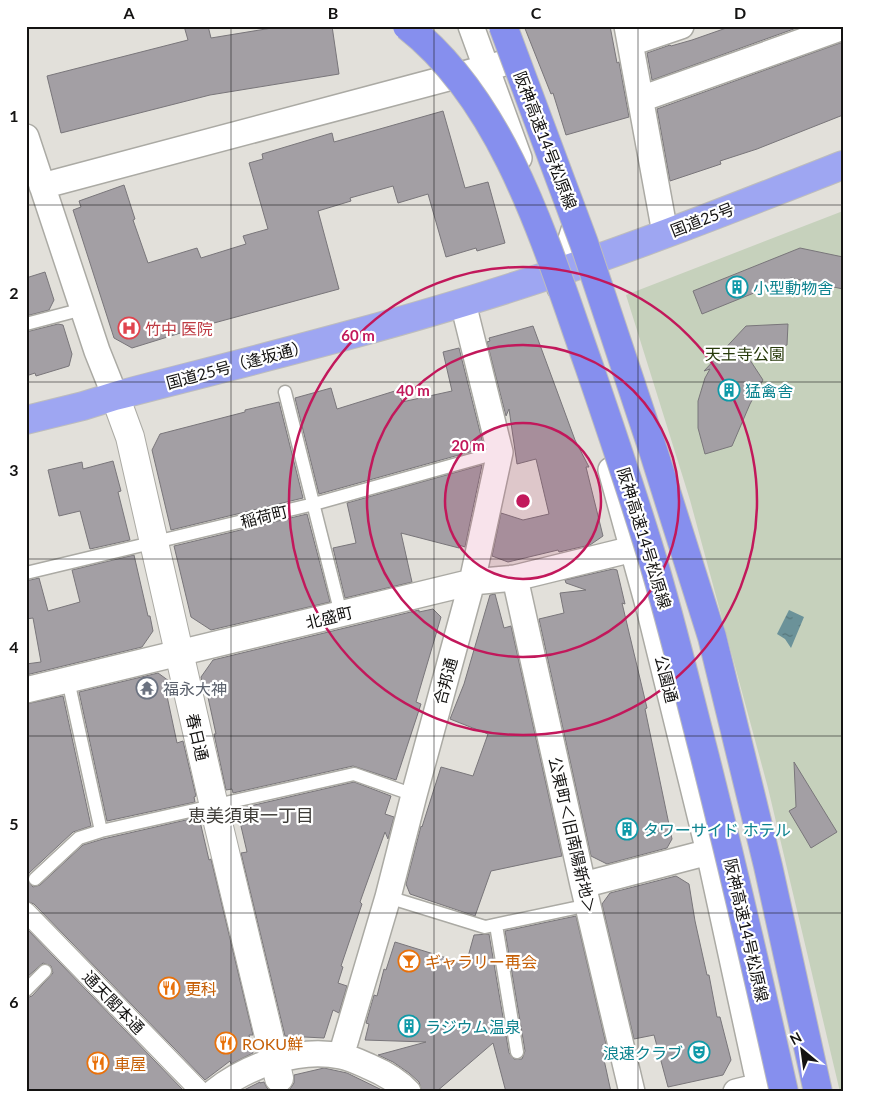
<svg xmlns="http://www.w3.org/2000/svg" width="869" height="1118" viewBox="0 0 869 1118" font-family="Lato,'Noto Sans JP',sans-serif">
<defs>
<pattern id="water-ripples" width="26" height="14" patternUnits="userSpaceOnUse" patternTransform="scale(1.25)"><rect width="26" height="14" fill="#6b9299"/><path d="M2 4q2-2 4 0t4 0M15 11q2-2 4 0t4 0" fill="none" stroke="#57767b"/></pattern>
</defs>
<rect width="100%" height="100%" fill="#e2e0da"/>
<!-- green -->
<path fill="#c6d1bc" d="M843,211V1092H840L768,788L690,500L626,295Z"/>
<!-- water -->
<path fill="url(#water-ripples)" d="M789,610L804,617L791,648L785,639L777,634Z"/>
<!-- building -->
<path fill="#a39fa4" stroke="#79767a" d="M184,26H208L211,38L284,26H332L339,74L210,95L61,133L47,76L188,40Z
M524,26H610L617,63L619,62L629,117L566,135L553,93L551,94Z
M732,26H802L652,80L647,53L670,45L671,46L692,40Z
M843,42V115L757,149L720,161L721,164L670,181L657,109Z
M443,111L465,188L488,182L505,243L477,251L476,248L446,257L428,194L398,203L393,186L350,198L351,201L318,211L339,289L203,326L132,348L114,338L73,210L81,207L79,201L124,185L135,219L133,220L148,263L197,248L201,258L246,244L243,236L268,229L249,163L263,159L262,154L332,133L334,142Z
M800,248L843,257V289L791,278L702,314L693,291Z
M45,272L54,300L49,310L26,316V278Z
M58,324L63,325L72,354L69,366L36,376L35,373L26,376V332Z
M788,324L787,345L748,357L763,380L750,404L732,446L705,454L698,428V401L705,378L710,369L704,371L746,326Z
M533,326L575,440L589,467H586L603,536L590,545L559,552L558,550L508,562L492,556L501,513L523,520L549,514L536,459L517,464L509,409L506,416L487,342L490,341L489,338Z
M459,348L484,448L319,494L295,398L331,388L337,409L398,390L402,402L452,391L443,352Z
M279,402L303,498L171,530L152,450L160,434L245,412V410Z
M113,461L121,491L118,492L130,540L90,549L80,511L59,516L48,470L82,462L83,469Z
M482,465L465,547L459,545V548L401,533L412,582L345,598L333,548L356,543L347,503Z
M307,514L330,602L211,630L191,617L174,546Z
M134,555L148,616H150L153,631L142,647L26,675V664L41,662L33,618L26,619V581L39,578L48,611L80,602L72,570Z
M613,569L617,570L625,604L622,603L647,708L645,709L672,839L667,848L607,864L591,856L539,619L564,613L560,593L586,590L566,583L565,580Z
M495,594L504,628L511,626L562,856L491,871L475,916L410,894L406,884L421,826L422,827L441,767L473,776L488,734L450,719L464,684L490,595Z
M433,609L441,617L416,702L421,704L396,780L353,766L233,793L232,789L226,790L214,734H216L206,688H203L201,677L213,660L419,610V612Z
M158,673L169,681L173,695L167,696L177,743L183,741L196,796L194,797L195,802L107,821L79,692Z
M63,696L91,826L73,832L29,873L27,881L33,887L40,885L83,845L103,839L199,817L209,860L211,859L253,1035H249L253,1053L231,1064L230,1061L205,1080L34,904L26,901V704Z
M794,762L837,832L811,848L789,811L796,807Z
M354,782L391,796L385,814L394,817L388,839L385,832L360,902L362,904L341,966L343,967L338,983L347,986L339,1013L333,1010L324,1038L285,1036L241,853L247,852L237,809Z
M676,876L689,884L695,921L707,975H709L717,1017H720L731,1060L723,1075L668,1087L654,1035L634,1039L602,904L610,893Z
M576,916L606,1044L602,1045L604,1055H603L611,1092H506L493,1043L436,1092H422L419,1082L409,1073L393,1062L378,1055L426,1042L365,1040L369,1024L366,1023L374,995L377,996L384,969L386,970L395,942L466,964L474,935L489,934L509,1053L514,1059H522L525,1051L505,931Z
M26,928L185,1092H26V998L32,996L53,973L51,966L43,963L26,978Z
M324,1068L347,1073L386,1092H285L290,1089L294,1083V1075Z
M260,1082V1083L264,1082L267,1088L272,1092H240Z"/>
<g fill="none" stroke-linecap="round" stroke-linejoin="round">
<!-- service casing -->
<g stroke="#abaaa4" stroke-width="15">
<path id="service" d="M26,324L83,309
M285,392L341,614
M26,573L314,504L500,452
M68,680L101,831
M35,879L79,838L101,831L354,774L414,795
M388,897L485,927L589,905
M496,925L517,1052
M26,990L45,971"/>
</g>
<!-- pedestrian casing -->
<g stroke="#abaaa4" stroke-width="21">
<path id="pedestrian" d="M26,912L201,1092"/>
</g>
<!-- minor casing -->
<g stroke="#abaaa4" stroke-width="28">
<path id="minor" d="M471,26L519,158
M627,26L665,233
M631,43L681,26
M641,99L843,27
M26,137L97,351L115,396
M42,186L516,60
M560,288L561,270L576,224L572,211
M611,470L650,612L709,852L761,1092
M515,578L583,885L632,1092
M26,690L472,582L515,578L633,549
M583,885L709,852
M341,1056L388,897L414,795L472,582L500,452L463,303
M214,1092C247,1066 298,1047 341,1056C351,1058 361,1063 370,1067C384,1073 397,1080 408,1092
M736,1092L760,1086"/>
</g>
<!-- tertiary casing -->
<g stroke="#abaaa4" stroke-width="30">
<path id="tertiary" d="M115,396L130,437L214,806L279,1078"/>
</g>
<!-- trunk casing -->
<g stroke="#bdbdbd" stroke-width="30">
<path id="trunk" d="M26,420L83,406L115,396C250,361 386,328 519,285C628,250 736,207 843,165"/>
</g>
<!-- service -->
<use href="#service" stroke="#fff" stroke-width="12"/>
<!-- pedestrian -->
<use href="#pedestrian" stroke="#fff" stroke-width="19"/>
<!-- minor -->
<use href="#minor" stroke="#fff" stroke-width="25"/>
<!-- tertiary -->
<use href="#tertiary" stroke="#fff" stroke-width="28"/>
<!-- trunk -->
<use href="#trunk" stroke="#9ea6f2" stroke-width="28"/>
<!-- motorway-bridge casing -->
<g stroke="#bdbdbd" stroke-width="30" stroke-linecap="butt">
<path id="motorway-bridge" d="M407,26C507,104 548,251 589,366C610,427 631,489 650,551C671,619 687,688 705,757C733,868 759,980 784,1092
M503,26L584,243L653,450L712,637L768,866L818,1092"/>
</g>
<!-- motorway-bridge -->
<use href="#motorway-bridge" stroke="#868fee" stroke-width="28"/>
</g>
<!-- grid -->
<path fill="none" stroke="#141312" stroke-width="1" stroke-opacity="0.55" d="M231,26V1092M434,26V1092M638,26V1092M26,205H843M26,382H843M26,559H843M26,736H843M26,913H843"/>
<!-- distance rings -->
<circle cx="523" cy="501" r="78" fill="#c2185b" fill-opacity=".12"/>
<g fill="none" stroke="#c2185b" stroke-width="2.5">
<circle cx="523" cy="501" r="78"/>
<circle cx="523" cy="501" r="156"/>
<circle cx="523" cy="501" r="234"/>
</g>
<!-- icons -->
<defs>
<g id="building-ring" transform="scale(1.125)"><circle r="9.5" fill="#fff" stroke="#0f9aa8" stroke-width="1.5"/><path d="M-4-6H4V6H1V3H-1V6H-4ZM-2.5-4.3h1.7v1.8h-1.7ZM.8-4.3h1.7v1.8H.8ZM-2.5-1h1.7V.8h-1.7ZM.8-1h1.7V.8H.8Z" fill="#0f9aa8"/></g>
<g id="hospital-ring" transform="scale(1.125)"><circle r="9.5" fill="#fff" stroke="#e0444e" stroke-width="1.5"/><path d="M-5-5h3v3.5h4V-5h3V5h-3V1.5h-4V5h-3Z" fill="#e0444e"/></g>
<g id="temple-ring" transform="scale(1.125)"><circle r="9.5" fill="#fff" stroke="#6b7280" stroke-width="1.5"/><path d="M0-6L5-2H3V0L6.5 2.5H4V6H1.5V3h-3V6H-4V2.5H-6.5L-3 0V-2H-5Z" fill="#6b7280"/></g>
<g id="bar-ring" transform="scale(1.125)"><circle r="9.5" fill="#fff" stroke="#e8710a" stroke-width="1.5"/><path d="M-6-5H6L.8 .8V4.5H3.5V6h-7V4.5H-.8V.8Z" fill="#e8710a"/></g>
<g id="restaurant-ring" transform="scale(1.125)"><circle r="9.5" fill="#fff" stroke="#e8710a" stroke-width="1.5"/><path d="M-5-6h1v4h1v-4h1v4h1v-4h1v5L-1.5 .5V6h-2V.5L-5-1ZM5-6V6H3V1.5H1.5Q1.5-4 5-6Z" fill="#e8710a"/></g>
<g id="theatre-ring" transform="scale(1.125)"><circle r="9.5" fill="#fff" stroke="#0f9aa8" stroke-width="1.5"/><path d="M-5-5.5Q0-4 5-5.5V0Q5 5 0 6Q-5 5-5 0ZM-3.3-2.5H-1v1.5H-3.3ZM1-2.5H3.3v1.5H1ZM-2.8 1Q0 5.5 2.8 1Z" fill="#0f9aa8"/></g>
</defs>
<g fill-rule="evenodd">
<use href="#building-ring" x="737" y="287"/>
<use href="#hospital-ring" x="129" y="328"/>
<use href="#building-ring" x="729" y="390"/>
<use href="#temple-ring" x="147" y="688"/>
<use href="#building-ring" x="627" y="829"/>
<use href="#bar-ring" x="409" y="961"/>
<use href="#restaurant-ring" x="169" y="988"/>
<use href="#building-ring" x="409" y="1026"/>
<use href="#restaurant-ring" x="226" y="1043"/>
<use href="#theatre-ring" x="699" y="1052"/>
<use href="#restaurant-ring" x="98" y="1063"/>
</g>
<g text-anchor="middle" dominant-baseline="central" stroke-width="4.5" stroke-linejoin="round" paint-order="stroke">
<!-- street labels -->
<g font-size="16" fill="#141312" stroke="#fff">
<text transform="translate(546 140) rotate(69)">阪神高速14号松原線</text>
<text transform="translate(702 219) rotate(-21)">国道25号</text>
<text transform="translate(237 364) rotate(-15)">国道25号（逢坂通）</text>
<text transform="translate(264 516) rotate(-14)">稲荷町</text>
<text transform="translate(645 538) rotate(73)">阪神高速14号松原線</text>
<text transform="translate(329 617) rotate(-14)">北盛町</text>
<text transform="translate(667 679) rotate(76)">公園通</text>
<text transform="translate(445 681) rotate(-75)">合邦通</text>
<text transform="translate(198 737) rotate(77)">春日通</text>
<text transform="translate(573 835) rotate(77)">公東町＜旧南陽新地＞</text>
<text transform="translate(747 930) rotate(77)">阪神高速14号松原線</text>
<text transform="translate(114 1002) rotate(46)">通天閣本通</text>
</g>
<!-- culture labels -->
<g font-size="16" fill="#0d838f" stroke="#fff" text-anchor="start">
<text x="753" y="287">小型動物舎</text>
<text x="745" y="390">猛禽舎</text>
<text x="643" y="829">タワーサイド ホテル</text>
<text x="425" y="1026">ラジウム温泉</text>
<text x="683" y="1052" text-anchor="end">浪速クラブ</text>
</g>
<!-- health labels -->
<g font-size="16" fill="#be3a42" stroke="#fff" text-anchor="start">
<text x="145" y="328">竹中 医院</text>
</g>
<!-- park labels -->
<g font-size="16" fill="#283b0c" stroke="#fff">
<text x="745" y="353">天王寺公園</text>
</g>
<!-- worship labels -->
<g font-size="16" fill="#5b616d" stroke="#fff" text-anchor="start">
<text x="163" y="688">福永大神</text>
</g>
<!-- food labels -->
<g font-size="16" fill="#c56008" stroke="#fff" text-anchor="start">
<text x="425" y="961">ギャラリー再会</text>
<text x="185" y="988">更科</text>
<text x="242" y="1043">ROKU鮮</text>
<text x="114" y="1063">車屋</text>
</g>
<!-- neighbourhood labels -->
<g font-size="18" fill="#3e3c38" stroke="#fff">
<text x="251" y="815">恵美須東一丁目</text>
</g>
</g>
<circle cx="523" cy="501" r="8" fill="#c2185b" stroke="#fff" stroke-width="2.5"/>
<g font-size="15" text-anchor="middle" font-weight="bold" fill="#c2185b" stroke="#fff" stroke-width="4.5" stroke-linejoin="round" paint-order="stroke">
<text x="358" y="341">60 m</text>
<text x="413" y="396">40 m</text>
<text x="468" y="451">20 m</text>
</g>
<!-- border -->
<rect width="869" height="1118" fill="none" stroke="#ffffff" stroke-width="55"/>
<!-- north arrow -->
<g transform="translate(802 1050) rotate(331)" stroke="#ffffff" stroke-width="4" paint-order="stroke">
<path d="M0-4L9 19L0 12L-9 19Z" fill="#141312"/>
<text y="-8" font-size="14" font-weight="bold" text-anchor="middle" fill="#141312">N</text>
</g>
<rect x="28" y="28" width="814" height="1062" fill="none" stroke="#141312" stroke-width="2"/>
<g font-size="16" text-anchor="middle" font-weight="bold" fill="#141312">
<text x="129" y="19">A</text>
<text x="333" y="19">B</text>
<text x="536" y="19">C</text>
<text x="740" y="19">D</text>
<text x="14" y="122">1</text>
<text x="14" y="299">2</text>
<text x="14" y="476">3</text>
<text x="14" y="653">4</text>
<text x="14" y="830">5</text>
<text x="14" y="1008">6</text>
</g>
</svg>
